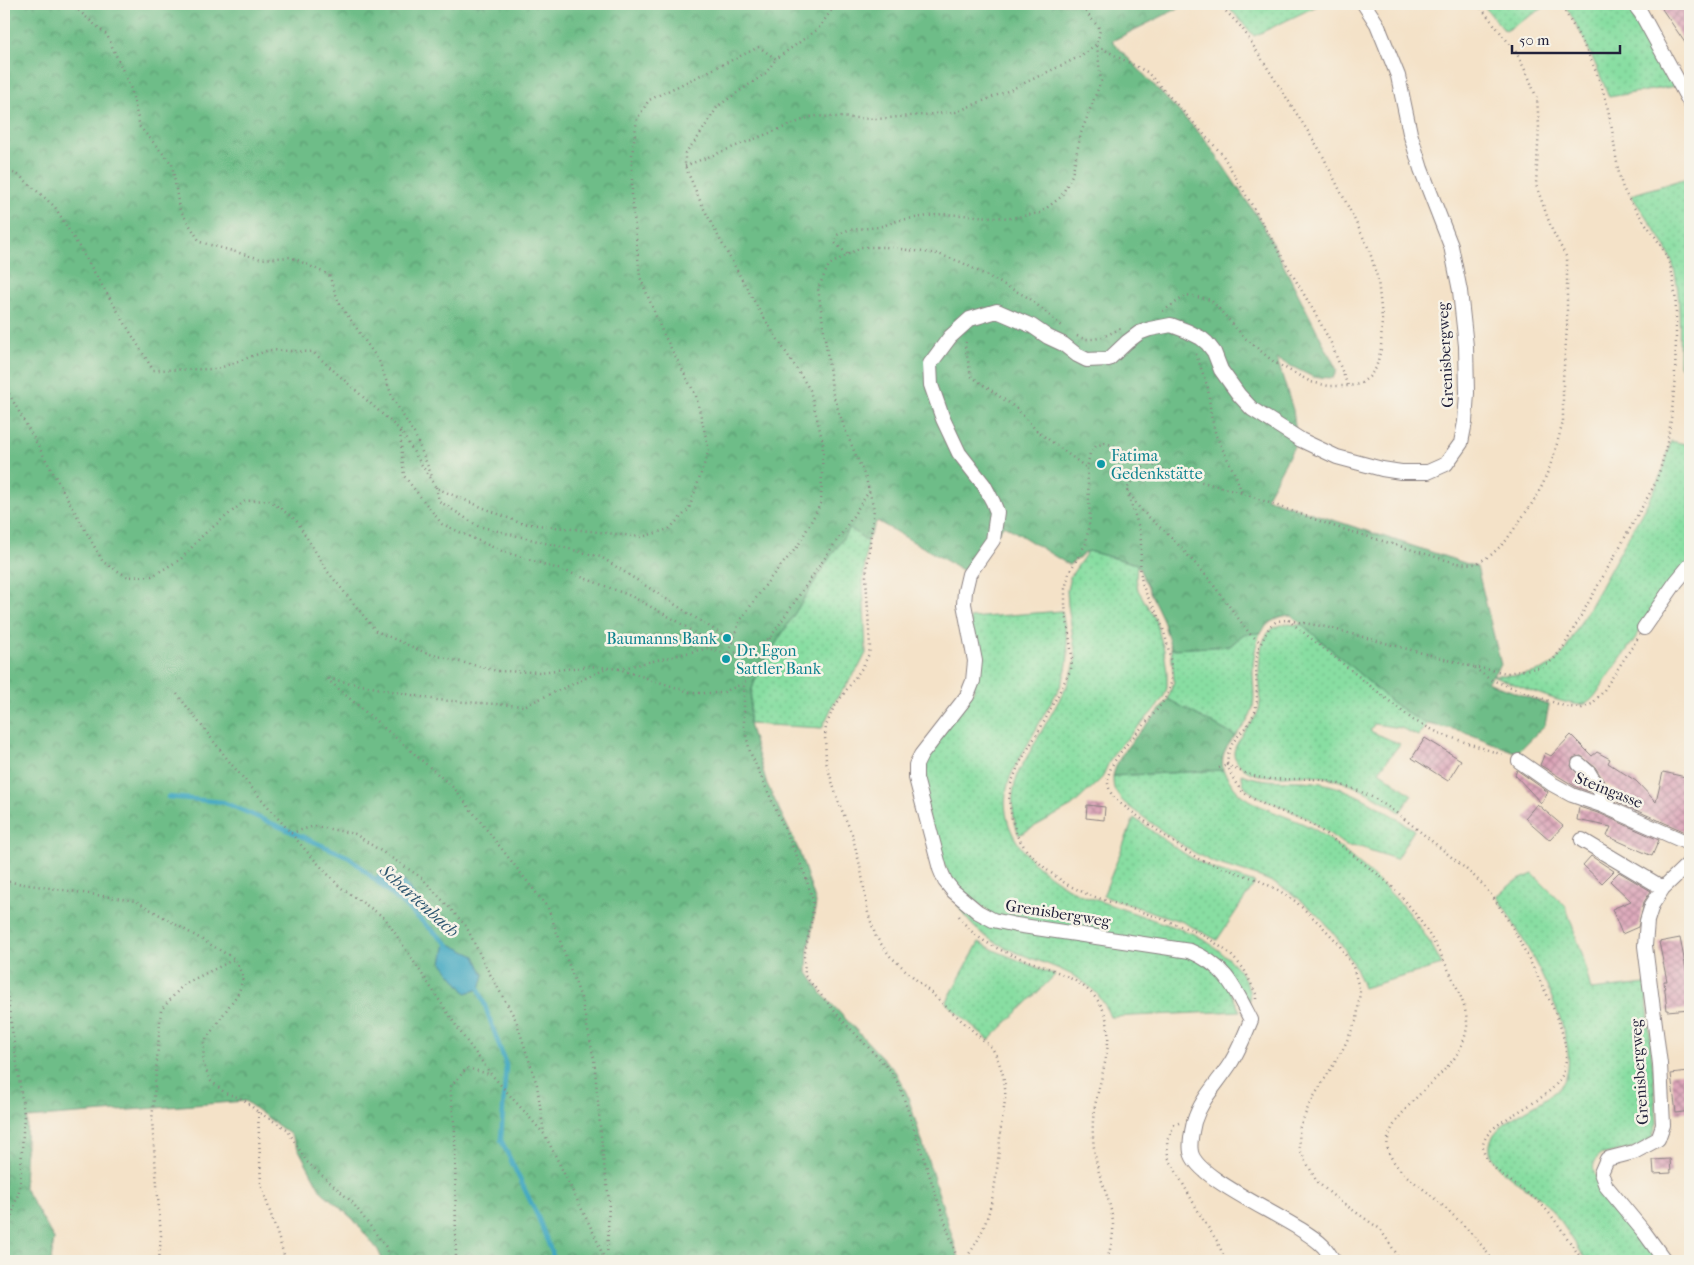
<svg xmlns="http://www.w3.org/2000/svg" width="1694" height="1265" viewBox="0 0 1694 1265" font-family="'IM FELL French Canon',serif">
<defs>
<pattern id="grass-dots" width="8" height="8" patternUnits="userSpaceOnUse" patternTransform="scale(1.25)"><rect width="8" height="8" fill="#88dea2"/><path d="M2 2h.1M6 6h.1" fill="none" stroke="#75be8c" stroke-width="1.8" stroke-linecap="round"/></pattern>
<pattern id="forest-crowns" width="20" height="18" patternUnits="userSpaceOnUse" patternTransform="scale(1.25)"><rect width="20" height="18" fill="#6ebd88"/><path d="M2 6a3 3 0 1 1 6 0M12 15a3 3 0 1 1 6 0" fill="none" stroke="#5a9970"/></pattern>
<pattern id="building-cross-hatch" width="8" height="8" patternUnits="userSpaceOnUse" patternTransform="scale(1.25)"><rect width="8" height="8" fill="#dca4b8"/><path d="M0 0l8 8M0 8l8-8" fill="none" stroke="#b28597"/></pattern>
</defs>
<rect width="100%" height="100%" fill="#f7f3e8"/>
<filter id="ink" filterUnits="userSpaceOnUse"><feTurbulence type="fractalNoise" baseFrequency=".02" numOctaves="2"/><feDisplacementMap in="SourceGraphic" scale="10" xChannelSelector="R" yChannelSelector="G"/><feConvolveMatrix kernelMatrix="1 2 1 2 8 2 1 2 1" color-interpolation-filters="sRGB"/></filter>
<filter id="wash" filterUnits="userSpaceOnUse"><feTurbulence type="fractalNoise" baseFrequency=".0096" numOctaves="4" result="noise"/><feDisplacementMap in="SourceGraphic" scale="20" xChannelSelector="R" yChannelSelector="G"/><feGaussianBlur stdDeviation="1.12" result="paint"/><feColorMatrix in="noise" values="0 0 0 0 0 0 0 0 0 0 0 0 0 0 0 0 0 1.4 0 .05"/><feComposite in="paint" operator="in"/></filter>
<g filter="url(#wash)">
<rect width="100%" height="100%" fill="#f4e2c8"/>
<!-- grass -->
<path fill="url(#grass-dots)" stroke="#55806e" d="M1226,4H1321L1254,36Z
M1482,4H1550L1505,31Z
M1564,4H1628L1676,86L1609,97C1596,65 1583,33 1564,4Z
M1690,177V367L1679,366C1679,333 1682,297 1673,265C1666,241 1644,215 1631,195Z
M1671,441L1690,445V560L1601,687C1597,693 1592,701 1585,704C1571,709 1509,682 1492,675C1521,675 1544,677 1563,654L1653,493L1664,467Z
M850,528L867,541L863,583L866,653L859,667L835,701L822,728L749,724L751,692L758,672L830,557Z
M1088,551L1137,564L1136,578L1138,590L1155,619L1164,650L1167,672V688L1164,696L1157,707L1117,749L1109,762L1102,778L1072,806L1019,835C1011,813 1010,794 1019,771L1066,688L1073,670L1076,657L1068,605L1067,590L1070,577Z
M1062,611C1067,642 1073,657 1060,687C1049,706 1038,725 1028,744C1021,756 1013,768 1009,781C992,834 1038,872 1079,894L1194,934C1215,945 1255,975 1249,1002L1215,959L994,916L954,884L940,857L920,788L921,764L974,690L970,618Z
M1285,624L1303,625L1393,703L1412,716L1427,724L1418,736L1401,728L1374,724L1370,731L1400,744L1379,771L1412,795L1400,812C1382,800 1363,789 1343,782C1332,778 1320,776 1309,775C1288,774 1255,783 1239,764C1237,761 1234,758 1234,754C1233,743 1253,724 1258,712C1262,701 1260,688 1259,677C1259,662 1259,637 1274,628C1277,626 1282,625 1285,624Z
M1260,633C1256,645 1253,658 1253,671C1253,685 1256,701 1251,714C1248,722 1241,729 1235,736L1168,699L1174,681L1171,649L1230,646L1244,634Z
M1223,770C1228,778 1232,786 1238,792C1253,807 1291,817 1310,827C1326,835 1339,847 1353,859C1389,889 1422,922 1442,965L1363,988C1351,948 1315,905 1278,885C1258,874 1234,870 1213,862C1188,851 1168,835 1146,819C1136,811 1124,805 1117,794C1113,789 1113,783 1113,776Z
M1242,774C1266,784 1289,779 1314,782C1351,787 1383,809 1414,830L1396,859L1360,847L1346,846L1309,819L1255,795C1246,789 1242,785 1242,774Z
M1134,818C1161,837 1187,859 1218,871C1230,875 1243,879 1255,883L1217,940L1183,922L1103,896Z
M1533,874L1566,907L1583,957L1591,990L1646,984L1657,1123L1652,1138L1637,1147L1600,1155C1590,1165 1593,1172 1599,1183L1661,1261H1587C1573,1241 1560,1217 1542,1200C1528,1186 1494,1172 1490,1151C1485,1117 1556,1106 1566,1077C1581,1033 1521,935 1497,896L1514,882Z
M959,901L982,919L1198,959L1222,976L1240,1011L1110,1017C1089,951 990,970 958,905Z
M979,942L996,951L1055,975L989,1040L946,1003Z"/>
<!-- forest -->
<path fill="url(#forest-crowns)" stroke="#487062" d="M4,4H1187L1112,41L1205,139L1263,225L1337,370L1333,378L1313,377L1277,359L1293,410L1297,441L1266,498L1477,567L1501,665L1487,682L1549,705L1545,725L1517,753L1462,731L1427,724L1412,716L1393,703L1291,615C1276,616 1269,622 1260,633L1244,634L1230,646L1171,649L1163,620L1137,564L1088,551L1069,565L1004,525L966,572L877,521L867,541L850,528L830,557L758,672L751,692L749,724L767,784L799,851L816,903L811,935L808,949L807,971L823,995L895,1071L907,1094L960,1261H383L378,1250L353,1219L321,1191L291,1135L245,1101L27,1118L24,1187L54,1239L51,1261H4Z
M1168,699L1235,736C1225,750 1221,753 1223,770L1113,776C1120,745 1151,725 1168,699Z"/>
<!-- water -->
<path fill="#41a7c1" stroke="#32647e" d="M385,871L405,882L420,903L416,916L374,878Z
M446,942L475,956L484,975L480,989L466,993L442,963Z"/>
<g fill="none" stroke-linecap="round" stroke-linejoin="round">
<!-- stream -->
<path stroke="#41a7c1" stroke-width="4.5" d="M168,797L223,802L349,857L449,945
M478,986L506,1065L501,1140L538,1217L555,1261"/>
</g>
<g id="blocks">
<!-- building -->
<path fill="url(#building-cross-hatch)" d="M1671,4H1690V50L1662,9Z
M1571,735L1592,756L1597,752L1610,759L1608,763L1636,781L1656,802L1663,772L1690,778V834L1617,802L1624,795L1605,783L1595,767L1581,756L1573,758L1571,766L1582,779L1590,792L1576,787L1540,765L1545,753L1551,756Z
M1425,738L1461,760L1448,781L1412,758Z
M1517,770L1548,792L1541,803L1515,775Z
M1537,804L1563,826L1550,840L1525,818Z
M1087,805L1105,807L1104,820L1086,818Z
M1579,807L1601,814L1659,840L1652,856L1607,836L1611,827L1577,820Z
M1591,856L1614,871L1602,883L1583,865Z
M1619,872L1651,891L1644,902L1638,927L1622,934L1612,909L1631,901L1610,881Z
M1680,938L1687,974L1690,1009L1667,1011L1664,981H1667L1659,942Z
M1688,1072L1690,1111L1676,1113L1671,1074Z
M1670,1159L1671,1173L1654,1174L1653,1160Z"/>
</g>
</g>
<g filter="url(#ink)">
<use href="#blocks" fill-opacity="0" stroke="#8b8282" stroke-width="1"/>
<g fill="none" stroke-linecap="round" stroke-linejoin="round">
<!-- street casing -->
<g stroke="#8b8282" stroke-width="16">
<path id="street" d="M1634,4L1641,13L1690,103
M1644,628L1676,582L1690,565
M1519,761L1552,784L1572,795L1604,806L1690,844
M1579,764L1589,773L1610,808
M1582,840L1663,888
M1334,1261C1330,1256 1327,1250 1323,1246C1299,1221 1196,1181 1191,1152C1189,1143 1192,1131 1194,1122C1201,1099 1217,1084 1230,1064C1239,1050 1245,1035 1251,1020C1234,987 1226,966 1190,951L1016,925L993,920L978,912L953,891L945,881L940,869L916,778V765L921,755L967,696L973,681L975,661L964,604L965,591L969,574L993,540L997,512L993,502L984,485L959,453L943,419L931,385L930,364L950,337L970,319L997,311L1032,326L1048,337L1063,344L1077,355L1087,360L1109,359L1127,342L1139,333L1150,329L1171,325L1187,331L1201,338L1207,343L1214,352L1221,370L1239,395L1252,409L1301,440L1337,457L1382,469L1401,472H1428L1446,464L1461,443L1465,422L1467,393L1466,346L1460,291L1451,246L1421,169L1410,133L1398,76L1377,24L1364,4
M1665,1261L1644,1232L1606,1186L1601,1173L1607,1159L1634,1152L1658,1139L1663,1125L1660,1064L1645,946L1647,921L1652,905L1663,888L1690,862"/>
</g>
<!-- path -->
<path stroke="#8b8282" stroke-width="2.5" stroke-dasharray="1 4" stroke-linecap="butt" d="M71,4L107,35L131,89L140,127L172,164L179,208L200,242L261,259L291,257L329,275L339,303L379,361L393,399L415,435L433,479
M1079,4L1100,29L1097,46L1147,72L1222,154L1316,315L1331,343L1348,386
M685,166L813,116L877,119L956,112L1010,90L1079,57L1097,44
M4,169L20,176L55,207L153,370L217,369L269,350L313,352L400,430L436,488L520,523L642,537L669,529L689,509L709,450L696,396L662,331L640,277L632,197V155L637,119L649,100L759,47L776,59L818,29L836,4
M847,254L835,243L837,235L848,230L879,227L900,220L943,214L1011,218L1040,213L1061,197L1072,175L1081,133L1101,81L1097,46
M1163,311L1187,295L1211,300L1245,338L1274,362L1311,382L1329,386H1348L1360,384L1369,377L1376,368L1381,349L1382,318L1378,280L1369,249L1321,152L1242,28L1219,4
M1077,336C1094,344 1107,335 1121,328
M966,342L965,345L971,376L1016,408L1037,431L1087,468
M1196,354L1208,388L1211,415L1216,436L1236,476L1242,493
M4,385L103,562L128,577L152,576L181,559L203,535L245,501L269,500L296,520L328,572L376,631L426,653L497,671L540,672L590,666L619,669L693,693H722L744,683
M400,432L404,476L442,524L499,550L571,573L631,596L677,621L698,635L708,648L727,654L749,650L770,638L844,530L869,491
M1147,463L1134,477L1127,489C1130,504 1137,518 1140,533C1143,549 1138,566 1142,582C1145,595 1153,604 1158,616C1166,633 1175,670 1170,687C1162,718 1099,757 1109,788C1111,795 1115,799 1120,803L1180,847L1199,859L1258,880L1278,890L1295,901L1320,924L1338,943L1353,967L1360,991L1357,1019L1343,1049L1310,1103L1299,1129L1300,1150L1317,1182L1337,1199L1380,1229L1396,1253L1399,1261
M436,487L439,501L478,526L601,557L727,638L733,642L727,654
M1127,490L1140,509L1175,541L1209,579L1250,634L1260,642
M1288,620L1413,720L1441,734L1506,756
M770,638L755,669L744,683V726L750,752L804,872L813,900L812,918L804,957L805,976L842,1020L891,1071L900,1087L958,1261
M733,642L739,622L772,576L798,546L821,503L823,443L810,390L759,310L719,238L701,203L685,166V153L697,139L718,106L766,73L776,59
M1475,668L1489,679L1538,697L1567,707L1582,708L1592,704L1602,693L1638,638
M619,669L708,648
M177,694L232,765L309,854L340,887L385,918L465,1039L491,1074L545,1135L596,1238L605,1261
M1219,768L1227,765L1228,754L1233,742L1250,722L1255,712L1257,701L1256,666L1258,649L1270,626L1277,621L1287,620L1326,627L1474,667L1507,673L1543,667L1554,659L1564,646L1655,484C1673,437 1675,387 1676,338C1676,314 1677,286 1669,263C1659,235 1635,215 1623,188C1616,169 1614,135 1609,114C1601,75 1581,37 1560,4
M291,833L315,826L355,834L422,878L466,926L486,967L516,1020L537,1085L544,1133
M4,881L136,901L235,959L243,977L239,992L204,1042L203,1064L211,1081L225,1093L243,1099L258,1112L287,1129L306,1161L352,1202L386,1247L389,1261
M959,916C988,963 1061,959 1094,996C1125,1030 1096,1081 1093,1120C1092,1135 1094,1154 1098,1169C1103,1187 1112,1205 1113,1224C1114,1236 1110,1249 1107,1261
M4,988L7,994L24,1114L20,1187L4,1241
M1256,999V994L1244,969L1229,953L1214,942L1199,933L1154,916L1089,895L1066,884L1047,870L1027,851L1017,836L1012,819L1009,800L1011,784L1019,764L1044,722L1071,669L1072,656L1065,606V589L1069,573L1086,543L1090,518L1087,468L1090,453L1096,446L1105,443L1118,447L1147,463L1188,478L1242,493L1336,527L1456,563L1476,564L1491,555L1505,542L1533,502L1543,484L1553,458L1563,422V379L1567,327V258L1552,230L1536,185L1539,126L1537,99L1529,78L1516,52L1478,4
M258,1112L261,1184L286,1261
M1179,1123L1174,1125L1167,1141L1168,1157L1202,1218L1217,1241L1226,1261
M159,1261L161,1236L152,1121L161,1010L184,984L235,959
M456,1261L455,1130L450,1087L467,1068L489,1074
M607,1261L609,1200L603,1157L594,1059L581,998L548,908L454,788L326,678L437,700L524,706L608,668
M963,1261C995,1226 997,1171 1001,1126C1003,1114 1006,1100 1005,1088C1004,1074 999,1060 992,1048L890,956L876,937L868,913L861,870L852,834L838,801L826,762L825,736L826,726L833,709L862,668L869,654L870,647L866,576L874,509L866,479L846,432L833,395L818,288L829,265L861,247H886L938,254L961,262L1029,298L1064,328
M1493,1261C1477,1237 1456,1217 1434,1198C1419,1184 1398,1174 1389,1153C1376,1122 1444,1078 1457,1054C1462,1046 1466,1036 1467,1026C1468,1006 1452,977 1443,959C1431,935 1408,900 1388,883C1377,873 1364,864 1353,855C1340,845 1327,834 1313,825C1293,814 1259,806 1242,791C1235,784 1231,774 1227,765C1238,770 1250,776 1263,778C1279,781 1297,778 1313,779C1330,780 1346,786 1361,792C1387,802 1421,833 1443,850C1457,862 1472,873 1484,886C1504,910 1518,937 1532,965C1543,988 1557,1011 1563,1036C1566,1046 1567,1056 1565,1066C1560,1104 1483,1117 1483,1147C1483,1169 1528,1190 1542,1205C1558,1222 1570,1243 1583,1261"/>
<!-- street -->
<use href="#street" stroke="#fff" stroke-width="14"/>
</g>
</g>
<!-- markers -->
<g fill="#0f9aa8" stroke="#f7f3e8" stroke-width="2">
<circle cx="1101" cy="464" r="5"/>
<circle cx="727" cy="638" r="5"/>
<circle cx="726" cy="659" r="5"/>
</g>
<g text-anchor="middle" dominant-baseline="central" stroke-width="5" stroke-linejoin="round" paint-order="stroke">
<!-- street labels -->
<g font-size="16" fill="#22223b" stroke="#f7f3e8">
<text transform="translate(1445 355) rotate(-93)">Grenisbergweg</text>
<text transform="translate(1609 790) rotate(22)">Steingasse</text>
<text transform="translate(1058 913) rotate(9)">Grenisbergweg</text>
<text transform="translate(1639 1072) rotate(-94)">Grenisbergweg</text>
</g>
<!-- culture labels -->
<g font-size="16" fill="#0d838f" stroke="#f7f3e8" text-anchor="start">
<text x="1111" y="455">Fatima<tspan x="1111" dy="18">Gedenkstätte</tspan></text>
<text x="717" y="638" text-anchor="end">Baumanns Bank</text>
<text x="736" y="650">Dr. Egon<tspan x="736" dy="18">Sattler Bank</tspan></text>
</g>
<!-- water labels -->
<g font-size="18" font-style="italic" fill="#2e5771" stroke="#f7f3e8">
<text transform="translate(419 901) rotate(42)">Schartenbach</text>
</g>
</g>
<!-- margin -->
<rect width="1694" height="1265" fill="none" stroke="#f7f3e8" stroke-width="20"/>
<!-- scale -->
<path d="M1512 45v8h108v-8" fill="none" stroke="#22223b" stroke-width="2.5"/>
<text x="1519" y="45" font-size="15" fill="#22223b" stroke="#f7f3e8" stroke-width="4" paint-order="stroke">50 m</text>
</svg>
